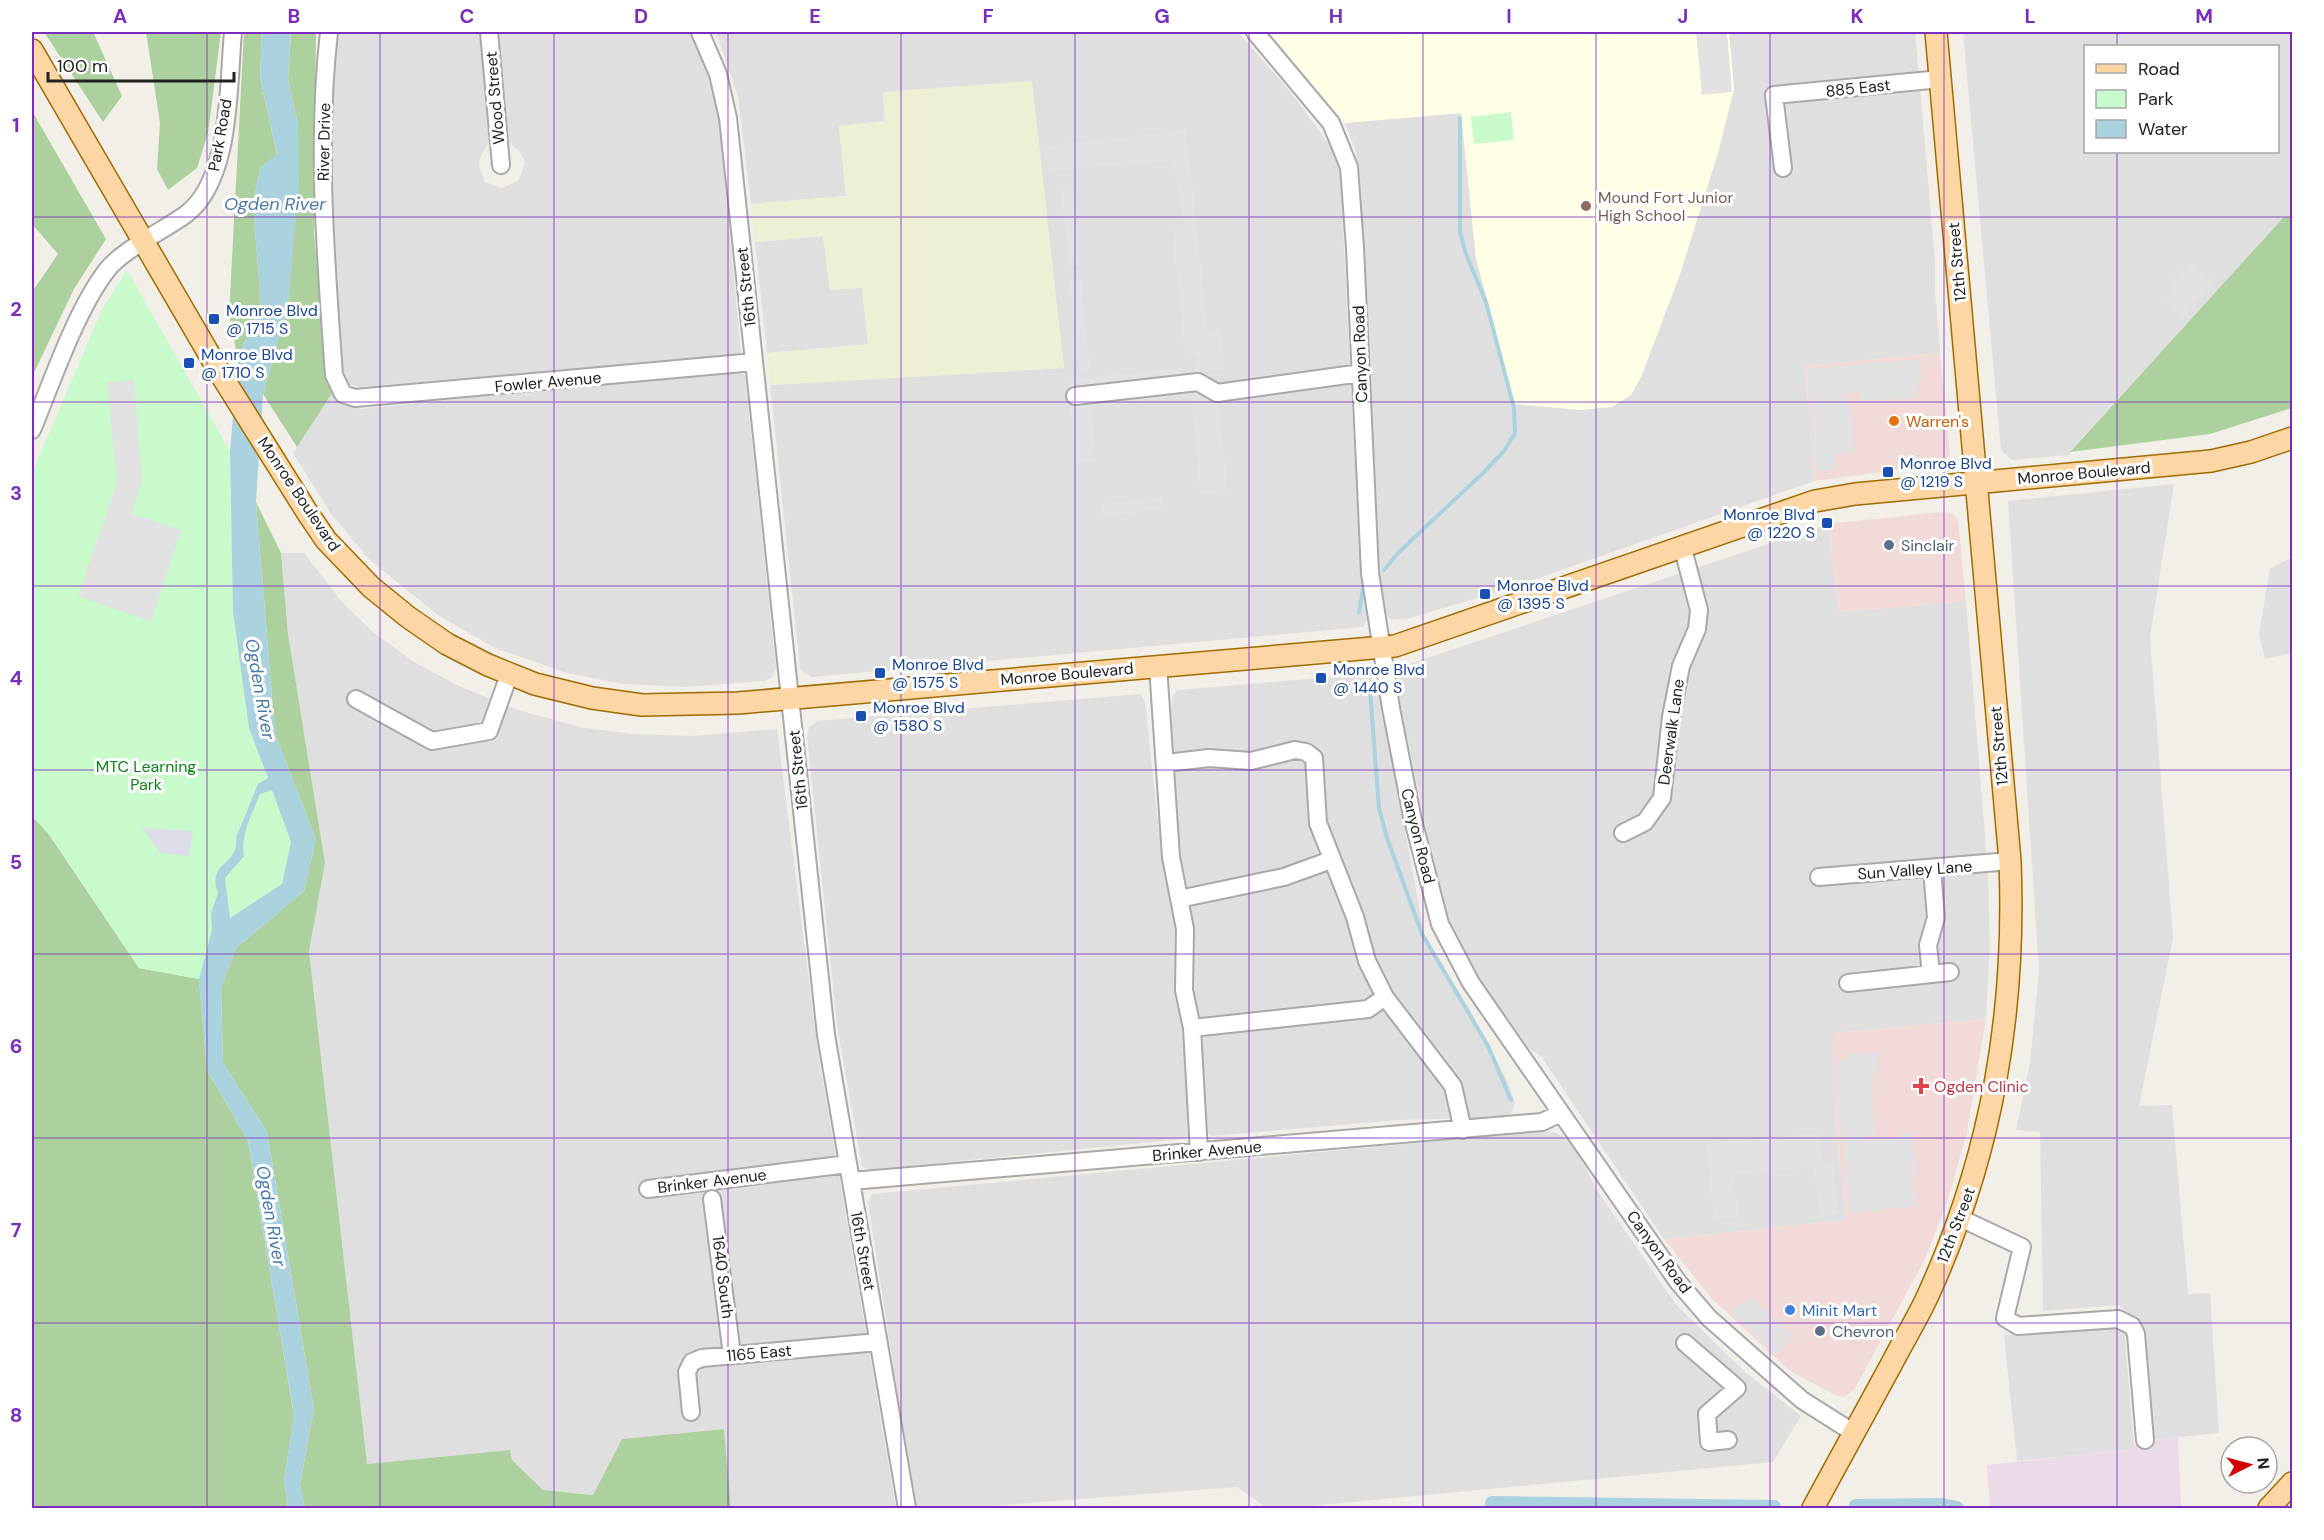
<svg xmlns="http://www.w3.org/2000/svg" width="2324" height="1540" viewBox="0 0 2324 1540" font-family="'DM Sans',sans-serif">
<rect width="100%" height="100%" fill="#f2efe9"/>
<!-- residential -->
<path fill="#e0dfdf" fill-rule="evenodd" d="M336,32H481L490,139L480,158L479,166L485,182L502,188L519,180L525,163L520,152L507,141L498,32H689L706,68L719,119L741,352L736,355L360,387L347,384L341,373L340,329L330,234L332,81Z
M716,32H1238L1289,90L1335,152L1340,167L1358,523L1369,615L1363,627L813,677L805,674L800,668L770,385L1064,368L883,93L885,121L839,126L846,196L751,204L738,96Z
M1729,32H1915L1935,260V289L1940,353L1805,366L1814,481L1513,587L1407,619L1391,620L1384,611L1377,564L1360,175L1355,149L1345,123L1461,113L1476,258L1494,321L1641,375L1680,274L1734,89Z
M1963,32H2292V217L2284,218L2070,451V455L2012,460L2001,450ZM2086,46H2278V152H2086Z
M823,236L830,290L862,287L868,345L767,353L755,242Z
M738,369L745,376L776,667L772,677L765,681L686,687L623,684L567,673L495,648L438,615L370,560L331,514L293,453L333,392L341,404L361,409Z
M2174,484L2150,637L2173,938L2139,1106L2172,1105L2188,1294L2210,1293L2219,1433L2151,1440L2141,1325L2119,1305L2043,1311L2040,1132L2016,1130L2030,1063L2039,971L2008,501Z
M1828,524L1839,612L1966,601L1988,874L1990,946L1986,1019L1833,1033L1834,1107L1846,1220L1664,1239L1541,1056L1519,1042L1460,953L1445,918L1435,874L1395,677L1403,666Z
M281,553H304L342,602L373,632L414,662L459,686L518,710L584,728L635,734L693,736L777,729L818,1052L896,1508H731L724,1429L622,1439L594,1495L543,1490L512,1460L510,1450L367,1464L309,951L325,863L288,634Z
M2292,557V653L2265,659L2259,634L2270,569Z
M1365,674L1377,682L1381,698L1424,934L1470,1010L1508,1082L1515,1103L1512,1111L1507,1117L1400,1120L1212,1136L1207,1132L1206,1126L1201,1043L1191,979L1192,933L1177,840L1167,746L1173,695L1178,690Z
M1141,694L1145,702L1161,850L1176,935L1175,980L1184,1027L1189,1136L1183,1139L870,1170L862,1166L837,1025L807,736L809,727L818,721Z
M1544,1131L1554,1132L1573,1142L1596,1189L1677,1306L1745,1372L1801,1416L1773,1462L1289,1508H1267L1237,1487L965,1508H915L868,1202L872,1194Z
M2111,1324L2124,1327L2134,1449L2017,1461L2004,1335Z"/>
<!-- commercial -->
<path fill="#f2dad9" d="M1940,353L1950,453L1945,464L1814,481L1805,366Z
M1942,512L1952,513L1958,520L1966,601L1839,612L1828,524Z
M1986,1019L1967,1132L1948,1199L1925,1259L1854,1390L1844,1397L1835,1395L1790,1371L1711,1298L1664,1239L1846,1220L1834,1107L1833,1033Z"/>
<!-- industrial -->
<path fill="#ebdbe8" d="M2178,1437L2181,1508H1990L1987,1465L2134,1449V1442Z"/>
<!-- education -->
<path fill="#ffffe5" d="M1269,32H1729L1734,89L1718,153L1680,274L1642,375L1631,395L1612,407L1581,410L1514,404L1476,258L1461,113L1345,123Z"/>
<!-- farmland -->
<path fill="#eef0d5" d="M1032,81L1064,368L770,385L767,353L868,344L862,288L830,290L823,236L755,242L751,204L846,196L839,126L885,121L883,92Z"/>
<!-- forest -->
<path fill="#add19e" d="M44,32H93L122,96L103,122Z
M146,32H221L208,133L197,168L168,190L157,169L160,123Z
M244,32H262L260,77L277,155L260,168L253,205L261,302L238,359L229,315Z
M291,32H316L314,233L329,381L333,392L297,447L263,394L288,306L298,124L288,79Z
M32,111L106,239L74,289L32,377V292L58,254L32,224Z
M2284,217H2292V408L2210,434L2070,452Z
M256,502L281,553L288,634L325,863L309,951L367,1464L510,1450L512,1460L543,1490L593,1495L622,1439L724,1429L731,1508H305L300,1484L314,1409L267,1132L223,1063L221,988L236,948L304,891L316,839L275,734Z
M32,816L48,833L139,968L199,979L207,1070L248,1141L294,1416L284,1481L288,1508H32Z"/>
<!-- park -->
<path fill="#c8facc" d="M1511,112L1514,140L1474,144L1471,117Z
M127,270L230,451L233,612L249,728L291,842L282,884L212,930L199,979L139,968L48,833L32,816V473L103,308Z"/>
<!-- parking -->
<path fill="#e2e2e2" d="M1696,32H1727L1732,92L1702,95Z
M1186,130L1208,332L1222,331L1224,369L1196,372L1195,357H1185L1172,228L1183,227L1174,161L1049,171L1047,146Z
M1072,186L1080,265L1069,267L1061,188Z
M2191,263L2214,283L2183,318L2165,303L2175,291L2169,285Z
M1081,279L1090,368L1079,370L1070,280Z
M1920,359L1922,380L1916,381L1918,397L1860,402L1859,392L1838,394L1839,397L1849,396L1854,452L1834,454L1835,469L1815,471L1807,369Z
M1182,368L1185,396L1092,406L1096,461L1076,464L1068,380Z
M134,380L142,481L132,514L181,530L151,622L78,596L117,481L107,382Z
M1217,389L1228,492L1201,495L1190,391Z
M1162,498L1163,509L1103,517V504Z
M1879,1053L1872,1085L1875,1136L1867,1137V1140L1900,1137V1134L1912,1133L1916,1171L1912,1182L1917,1206L1850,1213L1839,1108L1838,1060H1847V1054Z
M1819,1133L1823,1164L1833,1163L1839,1214L1820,1216L1814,1167L1734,1175L1738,1217L1714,1219L1706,1144Z
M1752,1299L1794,1336L1776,1355L1729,1311Z"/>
<!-- plaza -->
<path fill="#dddde8" d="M142,828L193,831L189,856L160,853Z"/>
<!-- water -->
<path fill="#aad3df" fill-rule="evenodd" d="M262,32H291L288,79L298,124L299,185L288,306L263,394L256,502L275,734L316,839L304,891L236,948L221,988L223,1063L267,1132L314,1409L300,1484L305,1508H288L284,1481L294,1415L248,1141L207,1070L199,979L212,930L211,913L218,893C206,862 239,866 236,838L258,784L268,778L249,728L233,612L230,451L238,359L261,302L253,205L260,168L277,154L260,77ZM272,790L291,842L282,884L230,918L225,878L244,856C240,835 252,814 260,794Z"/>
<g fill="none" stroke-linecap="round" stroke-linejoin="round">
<!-- stream -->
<path stroke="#aad3df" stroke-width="4" d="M1384,570L1399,552L1483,473L1504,451L1515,433L1514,408L1486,302L1466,254L1460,232V118
M1359,612L1363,589
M1370,691L1379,808L1387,838L1422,934L1488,1046L1511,1100"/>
<!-- canal -->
<path stroke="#aad3df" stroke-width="14" d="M1492,1503L1774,1507
M1856,1506L1942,1505L1957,1508"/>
<!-- minor casing -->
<g stroke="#a9a9a9" stroke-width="20">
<path id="minor" d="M329,32C316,145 326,261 334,375L343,394L355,398L754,362
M489,32L501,165
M700,32L718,74L728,118L826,1035L907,1508
M1255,32L1331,123L1349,167L1355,248L1370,573L1391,708L1412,816L1440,924L1471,983L1678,1282L1709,1318L1802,1400L1854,1433
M1783,168L1774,95L1941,79
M1075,396L1198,382L1217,393L1361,373
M32,430C52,382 76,310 107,270C121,251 164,230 185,215C232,181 228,84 233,32
M1158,666L1171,857L1185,929L1184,990L1192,1028L1199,1152
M356,699L432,741L489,731L509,675
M1166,763L1209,758L1251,761L1295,750L1306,752L1314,758L1318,823L1355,917L1367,961L1385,997L1453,1086L1463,1130
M1623,833L1645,822L1662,798L1671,717L1681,666L1697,629L1699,610L1682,545
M1819,877L2010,861
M1179,899L1284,877L1331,860
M1931,974L1928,945L1936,918L1932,869
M1848,983L1950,972
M1192,1028L1368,1009L1385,997
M851,1181L1542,1122L1561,1113
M648,1189L848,1164
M712,1199L732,1355
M1960,1218L2022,1247L2005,1318L2018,1326L2118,1319L2132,1326L2136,1334L2145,1440
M1685,1343L1737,1388L1707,1414L1709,1442L1728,1440
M691,1412L687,1372L692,1362L702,1358L878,1342"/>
</g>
<!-- major casing -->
<g stroke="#a06b00" stroke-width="24">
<path id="major" d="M32,50L223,378L307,512L326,540L371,587L408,617L447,644L488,665L535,684L592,698L642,705L738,703L1395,646L1815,501L1855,494L2211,461L2251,452L2292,438
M1813,1508C1839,1461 1865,1413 1891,1365C1903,1341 1918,1318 1929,1293C1992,1154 2016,1013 2010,861L1936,32
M2269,1508L2292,1483"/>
</g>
<!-- minor -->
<use href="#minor" stroke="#fff" stroke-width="16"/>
<!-- major -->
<use href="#major" stroke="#fcd6a4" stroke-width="21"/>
</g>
<!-- grid -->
<path fill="none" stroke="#7b2cbf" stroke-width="1.5" stroke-opacity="0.55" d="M207,32V1508M380,32V1508M554,32V1508M728,32V1508M901,32V1508M1075,32V1508M1249,32V1508M1423,32V1508M1596,32V1508M1770,32V1508M1944,32V1508M2117,32V46M2117,152V1508M32,217H2292M32,402H2292M32,586H2292M32,770H2292M32,954H2292M32,1138H2292M32,1323H2292"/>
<!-- markers -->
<circle fill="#8d6e63" stroke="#fff" stroke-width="2" cx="1586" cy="206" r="6"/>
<g fill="#1a4fb4" stroke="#fff" stroke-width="2">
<rect x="208" y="313" width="12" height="12" rx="3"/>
<rect x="183" y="357" width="12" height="12" rx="3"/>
<rect x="1882" y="466" width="12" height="12" rx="3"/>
<rect x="1821" y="517" width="12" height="12" rx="3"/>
<rect x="1479" y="588" width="12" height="12" rx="3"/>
<rect x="874" y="667" width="12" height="12" rx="3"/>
<rect x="1315" y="672" width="12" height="12" rx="3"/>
<rect x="855" y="710" width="12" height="12" rx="3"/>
</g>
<circle fill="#e8710a" stroke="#fff" stroke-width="2" cx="1894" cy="421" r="6"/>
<g fill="#5c6f8a" stroke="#fff" stroke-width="2">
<circle cx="1889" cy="545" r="6"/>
<circle cx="1820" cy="1331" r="6"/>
</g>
<path fill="#e0444e" stroke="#fff" stroke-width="2" d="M1918 1077h6v6h6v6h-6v6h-6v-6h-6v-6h6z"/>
<circle fill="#3f7fe0" stroke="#fff" stroke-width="2" cx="1790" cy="1310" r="6"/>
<g text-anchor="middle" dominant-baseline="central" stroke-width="6" stroke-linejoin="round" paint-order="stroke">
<!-- street labels -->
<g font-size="16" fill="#222" stroke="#fff">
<text transform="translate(1858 88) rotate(-6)">885 East</text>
<text transform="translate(495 98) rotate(-95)">Wood Street</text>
<text transform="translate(220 135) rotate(-80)">Park Road</text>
<text transform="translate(324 142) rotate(-89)">River Drive</text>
<text transform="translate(1957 262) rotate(-95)">12th Street</text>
<text transform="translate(746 287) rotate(-96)">16th Street</text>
<text transform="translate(1360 354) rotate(-92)">Canyon Road</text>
<text transform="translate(548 382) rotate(-5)">Fowler Avenue</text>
<text transform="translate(2084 473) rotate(-5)">Monroe Boulevard</text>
<text transform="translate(299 494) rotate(56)">Monroe Boulevard</text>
<text transform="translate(1067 674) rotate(-5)">Monroe Boulevard</text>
<text transform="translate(1671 732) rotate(-82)">Deerwalk Lane</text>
<text transform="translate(1999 746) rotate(-95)">12th Street</text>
<text transform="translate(798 770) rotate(-96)">16th Street</text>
<text transform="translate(1418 836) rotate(76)">Canyon Road</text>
<text transform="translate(1915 870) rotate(-4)">Sun Valley Lane</text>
<text transform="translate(1207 1151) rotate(-5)">Brinker Avenue</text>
<text transform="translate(712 1181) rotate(-7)">Brinker Avenue</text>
<text transform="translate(1956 1225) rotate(-69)">12th Street</text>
<text transform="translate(863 1251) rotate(80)">16th Street</text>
<text transform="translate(1659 1252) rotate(54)">Canyon Road</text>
<text transform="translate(723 1277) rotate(83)">1640 South</text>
<text transform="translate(759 1353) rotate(-5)">1165 East</text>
</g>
<!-- education labels -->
<g font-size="16" fill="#785e54" stroke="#fff" text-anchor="start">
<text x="1598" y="197">Mound Fort Junior<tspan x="1598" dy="18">High School</tspan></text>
</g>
<!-- transit labels -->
<g font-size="16" fill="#164399" stroke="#fff" text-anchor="start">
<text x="226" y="310">Monroe Blvd<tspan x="226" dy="18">@ 1715 S</tspan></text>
<text x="201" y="354">Monroe Blvd<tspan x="201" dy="18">@ 1710 S</tspan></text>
<text x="1900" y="463">Monroe Blvd<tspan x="1900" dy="18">@ 1219 S</tspan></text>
<text x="1815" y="514" text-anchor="end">Monroe Blvd<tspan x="1815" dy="18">@ 1220 S</tspan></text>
<text x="1497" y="585">Monroe Blvd<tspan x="1497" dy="18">@ 1395 S</tspan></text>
<text x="892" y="664">Monroe Blvd<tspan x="892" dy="18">@ 1575 S</tspan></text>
<text x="1333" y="669">Monroe Blvd<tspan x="1333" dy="18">@ 1440 S</tspan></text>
<text x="873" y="707">Monroe Blvd<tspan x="873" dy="18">@ 1580 S</tspan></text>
</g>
<!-- food labels -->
<g font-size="16" fill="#c56008" stroke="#fff" text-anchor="start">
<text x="1906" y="421">Warren's</text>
</g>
<!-- service labels -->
<g font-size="16" fill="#4e5e75" stroke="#fff" text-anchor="start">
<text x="1901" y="545">Sinclair</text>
<text x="1832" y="1331">Chevron</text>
</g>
<!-- park labels -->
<g font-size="16" fill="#0c8416" stroke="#fff">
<text x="146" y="766">MTC Learning<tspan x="146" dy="18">Park</tspan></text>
</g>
<!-- health labels -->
<g font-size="16" fill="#be3a42" stroke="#fff" text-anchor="start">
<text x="1934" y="1086">Ogden Clinic</text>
</g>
<!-- shop labels -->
<g font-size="16" fill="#366cbe" stroke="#fff" text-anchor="start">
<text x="1802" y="1310">Minit Mart</text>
</g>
<!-- water labels -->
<g font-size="18" font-style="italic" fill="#4a7aab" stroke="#fff">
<text x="275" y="204">Ogden River</text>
<text transform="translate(260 689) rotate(80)">Ogden River</text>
<text transform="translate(271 1216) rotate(80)">Ogden River</text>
</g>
</g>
<!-- border -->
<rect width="2324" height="1540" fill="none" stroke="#ffffff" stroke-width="66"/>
<!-- legend -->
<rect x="2084" y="45" width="195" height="108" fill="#ffffff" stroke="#a7a7a7" stroke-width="1.5"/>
<rect x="2096" y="64" width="30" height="9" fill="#fcd6a4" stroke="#a7a7a7" stroke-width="1.5"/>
<text x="2138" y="75" font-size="18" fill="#222222">Road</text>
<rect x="2096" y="90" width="30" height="18" fill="#c8facc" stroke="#a7a7a7" stroke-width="1.5"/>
<text x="2138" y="105" font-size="18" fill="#222222">Park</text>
<rect x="2096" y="120" width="30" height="18" fill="#aad3df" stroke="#a7a7a7" stroke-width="1.5"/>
<text x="2138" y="135" font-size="18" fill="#222222">Water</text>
<!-- north arrow -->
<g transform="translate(2249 1465) rotate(84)"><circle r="28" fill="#ffffff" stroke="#a7a7a7" stroke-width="1.5"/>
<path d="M0-4.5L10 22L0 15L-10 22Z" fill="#d40000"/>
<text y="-9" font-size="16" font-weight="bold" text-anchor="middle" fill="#222222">N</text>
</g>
<!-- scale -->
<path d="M48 72v9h186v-9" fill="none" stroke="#222222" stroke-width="3"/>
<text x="57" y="72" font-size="18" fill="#222222" stroke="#ffffff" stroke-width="4.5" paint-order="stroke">100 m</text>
<rect x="33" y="33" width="2258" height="1474" fill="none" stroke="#7b2cbf" stroke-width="2"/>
<g font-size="20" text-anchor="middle" font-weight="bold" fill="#7b2cbf">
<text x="120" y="23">A</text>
<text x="294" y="23">B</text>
<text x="467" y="23">C</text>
<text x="641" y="23">D</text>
<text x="815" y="23">E</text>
<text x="988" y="23">F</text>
<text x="1162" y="23">G</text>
<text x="1336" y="23">H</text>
<text x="1509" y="23">I</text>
<text x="1683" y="23">J</text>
<text x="1857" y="23">K</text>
<text x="2030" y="23">L</text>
<text x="2204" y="23">M</text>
<text x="16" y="132">1</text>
<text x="16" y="316">2</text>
<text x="16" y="500">3</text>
<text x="16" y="685">4</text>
<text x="16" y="869">5</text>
<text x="16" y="1053">6</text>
<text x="16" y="1237">7</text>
<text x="16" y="1422">8</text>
</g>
</svg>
